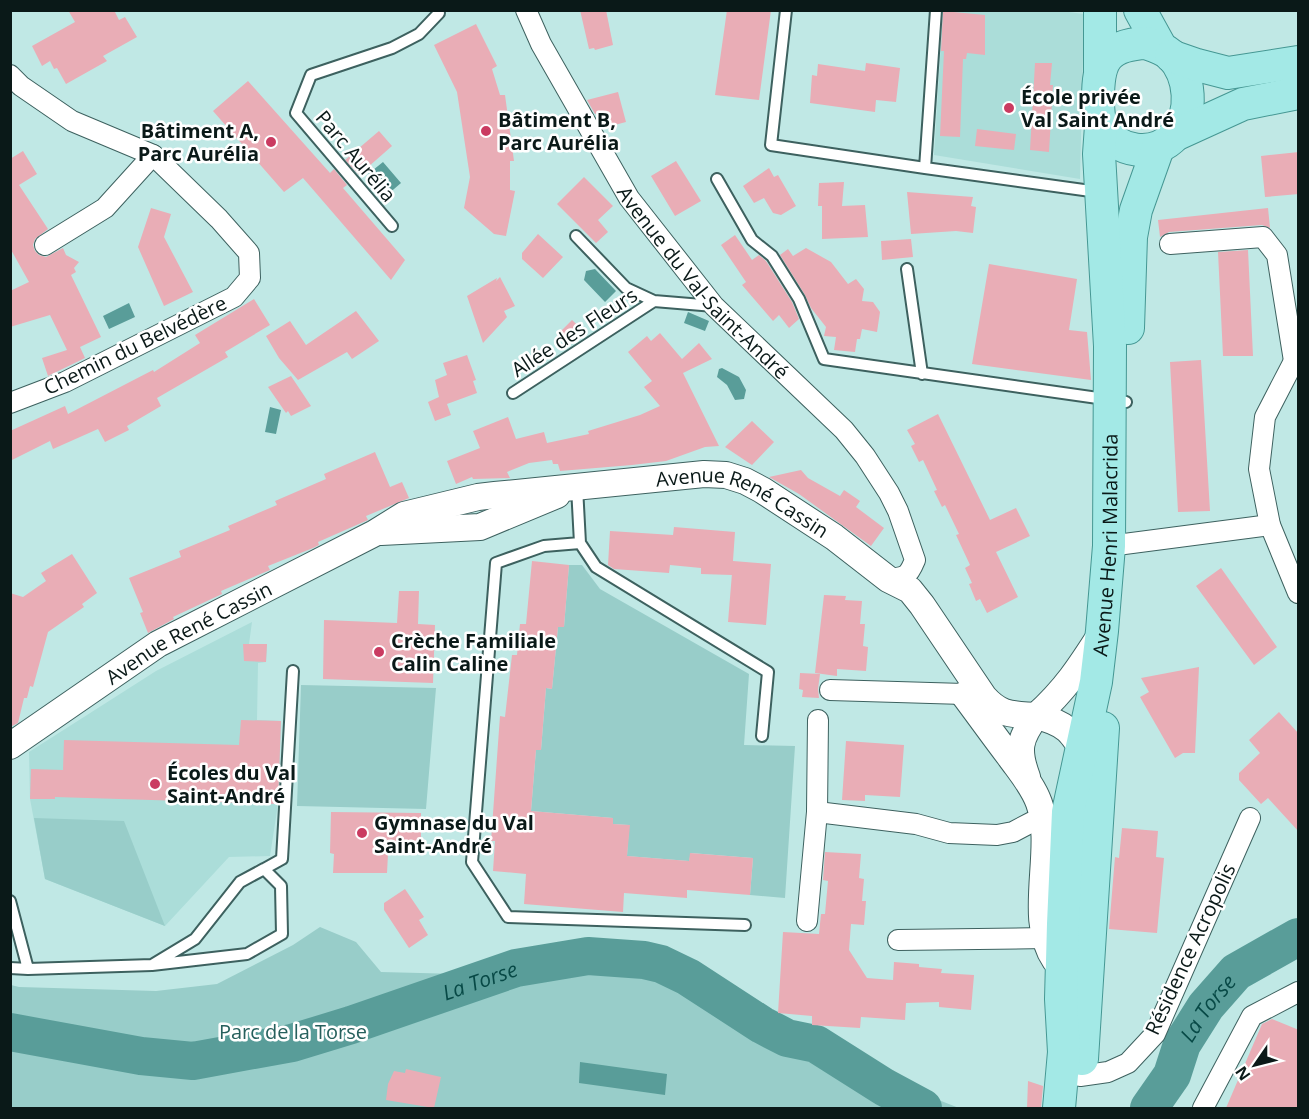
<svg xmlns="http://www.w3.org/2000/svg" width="1309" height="1119" viewBox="0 0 1309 1119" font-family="'Open Sans',sans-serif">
<rect width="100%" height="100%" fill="#c0e8e5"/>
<!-- built -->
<path fill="#abddd9" d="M1053,10L1084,14L1080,179L934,155L943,11Z
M252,622L249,644H267L266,662L258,663L257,720L281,721L278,804L270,856L229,857L165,926L45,879L30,799L29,752L156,671Z"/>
<!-- green -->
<path fill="#98cdc9" d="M569,565H582L600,589L749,674L744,745L795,746L785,898L750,895L753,858L691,853L689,861L627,856L629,825L613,824V818L531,811L536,750H541L546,688L552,689L558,627H564Z
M301,685L436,688L426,809L297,806Z
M34,818L124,821L165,926L45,879Z
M320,927L356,942L381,972L498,975L577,962L659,955L718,989L753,1027L959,1108H11V985L19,987L156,991L217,984L293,945Z"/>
<!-- water -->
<path fill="#599d99" d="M383,162L401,183L387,195L368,174Z
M595,269L616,291L605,302L584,280L586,271Z
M129,303L135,317L109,329L103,316Z
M688,312L709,321L705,331L684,323Z
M722,368L739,377L746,390L744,399L735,400L727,385L717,377L719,369Z
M270,407L281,410L276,434L265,432Z
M580,1062L667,1074L665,1095L579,1083Z"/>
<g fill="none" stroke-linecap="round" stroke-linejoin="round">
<!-- river -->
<g stroke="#599d99" stroke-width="38">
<path id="s1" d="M10,1032L141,1056L193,1061L292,1043L351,1025L516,968L588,956L644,960L661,964L688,977L762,1025L787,1038L816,1044L884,1087L923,1108"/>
<path id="s2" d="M1149,1108L1172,1075L1182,1044L1206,1006L1236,972L1298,937"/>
</g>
</g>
<!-- building -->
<path fill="#e9adb6" d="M68,10H114L119,20L125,17L137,37L103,56L107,61L66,84L57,68L54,69L50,61L42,66L32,46L75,22Z
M580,10H606L613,45L595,50L594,48L589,49Z
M727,10H771L759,100L715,95Z
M943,11L985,15V55L967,53L966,59H963L960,137L940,136L944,51H941Z
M476,24L497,66L492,69L500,95H505L514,161H510V190L515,191L506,236L494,234L464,208L470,177L457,92L434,45Z
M866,63L900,68L896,102L876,100L875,112L810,103L812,75L817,76L818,64L865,71Z
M1035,63H1052L1050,85H1053L1049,152L1030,150Z
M248,81L330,173L334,169L347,185L343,188L405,260L391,280L303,178L284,192L213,111Z
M618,92L626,122L603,128L598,113L595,114L587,100Z
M977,129L1016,134L1014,150L975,146Z
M379,131L392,146L359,175L345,160Z
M23,151L37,174L19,185L48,229L35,239L33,245L35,251L39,255L46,257L63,248L66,255L79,262L74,268L76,272L71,275L101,337L80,347L85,358L48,376L42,358L67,350L50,315L10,327V291L29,282L10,248V159Z
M1299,152V194L1265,197L1261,156Z
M676,161L701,201L675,216L651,176Z
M769,168L774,177L778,175L796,206L781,215L773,213L764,198L754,203L743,186Z
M584,177L613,206L598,220L608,232L596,243L557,204Z
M844,182L842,206L865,205L868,237L822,239V206H818L819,183Z
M907,192L973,197L971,206L976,207L973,233L956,231L911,234Z
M151,208L171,214L164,237L193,292L164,306L138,247Z
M1268,208L1270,228L1262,225L1169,232L1160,237L1158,220Z
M538,234L563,257L543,278L522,259V253Z
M735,235L752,260L759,255L766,261L792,302L799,319L789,328L779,315L773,321L742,285L746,282L721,245Z
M911,239L913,257L882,260L881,241Z
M806,248L831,262L848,284L856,279L864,289L862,301L873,302L880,312L877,332L862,329L860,339H857L855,352L834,350L836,337L824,336L826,327L811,308L805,295L780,255L788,249L793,256Z
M1248,250L1253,356H1223L1218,252Z
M989,264L1077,279L1069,330L1087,332L1091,380L972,364Z
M500,277L515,306L504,311L507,317L483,343L467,296L497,278L496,281Z
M254,299L270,325L225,352L228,357L157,398L161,406L127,426L129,430L105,442L98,429L53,449L50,441L10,461V431L65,406L68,414L153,370L154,372L200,343L195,335Z
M356,311L379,341L352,359L347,352L298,380L279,358L266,336L290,321L306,345Z
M572,320L587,334L568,345L557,335Z
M660,333L682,359L699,343L712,359L683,373L719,446L705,447L666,461L632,465L560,471L558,464H553L552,460L529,463L507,472L510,478L473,479L472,477L456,484L447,461L480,448L473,431L508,417L516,439L544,432L547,443L589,434L588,431L640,415L660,406L644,387L652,381L628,352L647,336L651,341Z
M467,355L476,380L473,381L477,393L447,404L451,415L435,421L428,402L439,397L435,380L447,375L443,363Z
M1201,360L1210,511L1178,512L1170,362Z
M291,376L311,406L291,416L288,411L286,413L268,387Z
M938,414L990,520L1016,508L1030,536L996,552L1018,597L987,613L980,599L976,601L969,584L972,583L965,568L970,565L956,535L959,534L945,505L942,507L934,491L937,490L923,460L919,462L911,446L915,444L907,430Z
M752,421L774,442L752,465L725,447Z
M375,452L390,487L402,482L409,498L366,516L368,520L318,542L319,545L313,548L268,566L270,570L221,591L222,594L173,617L174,619L148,633L140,613L143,612L129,578L181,557L179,551L230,530L228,526L277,505L275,501L326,479L324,474Z
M801,470L808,478L840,496L844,490L860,501L856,507L884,528L871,546L799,494L769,477Z
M674,527L735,532L732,575L701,574V568L670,565L669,573L614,569L608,565L610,531L673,535Z
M72,554L97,593L82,604L84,607L48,632L33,687L30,686L27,698H24L18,723L10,727V593L23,597L46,581L41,573Z
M532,561L569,565L564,627H558L552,689L546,688L541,750H536L531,811L613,818V824L630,825L627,856L689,861L690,853L753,858L750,895L687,890V898L624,893L623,912L524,904L526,874L493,871L495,841H491L500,716L505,717L512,655H517L520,624H526Z
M733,561L771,564L766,625L728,622Z
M1221,568L1277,647L1254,665L1196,586Z
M399,591H419L418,624L435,625L433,683L323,679L324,620L397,623Z
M824,595L846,596L845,600L862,601L860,624H865L863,646L868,647L866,671L837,669V676L815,673Z
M243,644H267L266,662L244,661Z
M1199,667L1195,753H1183L1175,758L1140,697L1149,692L1141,678Z
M800,673L820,674L818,689L819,698L802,697L803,690L799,689Z
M1279,712L1299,734V832L1268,798L1261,804L1239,780V773L1260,753L1249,740Z
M241,720L281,721L278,804L55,797V799H30L31,769L63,770L64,740L239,745Z
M846,741L904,745L900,797L865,795V801L842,800Z
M331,812L421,813V843L394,841V855L388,854L387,873H333L334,854L330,853Z
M1122,828L1158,831L1156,857L1164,858L1157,933L1109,929L1115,857L1119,858Z
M825,852L861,854L859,878L864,879L862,901H866L864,925L851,924L849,950L867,978L893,980L894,962L919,964V967L942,969L941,973L974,975L971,1010L939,1007V1002L906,1003L905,1020L861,1017L860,1028L812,1025V1016L778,1013L783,932L819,934L821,914H825L828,881L823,880Z
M405,889L424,917L419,920L428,935L409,948L384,910V903Z
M1272,1019L1299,1030V1108H1226L1262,1024Z
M406,1069L441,1077L434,1108L386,1100L388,1084L394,1071L405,1073Z
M1028,1081L1043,1086L1041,1108H1027Z"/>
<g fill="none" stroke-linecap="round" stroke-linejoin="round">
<!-- service casing -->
<g stroke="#3d615f" stroke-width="14">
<path id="service" d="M786,10L771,145L925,168
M936,10L925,168L1098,192
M717,179L752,240L772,256L799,299L824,359L1126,402
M392,226L296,113L311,75L392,48L419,34L439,13
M576,236L626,288L654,301
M907,269L922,374
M513,393L654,301L714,306
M577,487L580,543
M264,869L282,859L293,671
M10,901L28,969
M745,925L508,917L472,862L496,563L544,546L580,543L596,567L768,672L762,736
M10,968L28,969L152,965L247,954L282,934L281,886L264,869L240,882L195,939L152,965"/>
</g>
<!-- minor casing -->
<g stroke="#3d615f" stroke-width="22">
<g id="minor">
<path id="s3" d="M526,10L541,44L629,198L714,306L844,430L865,456L889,493L898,511L915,560C908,577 906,577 888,579"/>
<path d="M10,75L21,86L72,121L153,155L219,219L249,253L250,278L234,297L65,382L10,403"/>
<path d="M1170,244L1263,237L1277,255L1294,361"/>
<path d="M45,245L105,208L153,155"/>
<path d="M1298,358L1294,361L1265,417L1259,469L1270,525L1298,593"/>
<path d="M1109,546L1270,525"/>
<path d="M830,690L964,694"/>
<path d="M817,812L916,824L949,833L997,835L1013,832L1032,822H1043"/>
<path d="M807,921L817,812L818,720"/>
<path d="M898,940L1046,938"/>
<path d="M1080,1076L1108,1072L1128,1063L1155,1034L1250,818"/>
<path d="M1203,1108L1252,1016L1298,992"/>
</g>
</g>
<!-- tertiary casing -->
<g stroke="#3d615f" stroke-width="28">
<g id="tertiary">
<path d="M381,532L480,527L557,495"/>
<path d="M964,695C979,715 994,736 1010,757C1020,771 1033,786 1039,803C1056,849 1026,918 1055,960L1062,961L1067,957"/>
<path id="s4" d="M10,746L158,644L375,533L404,515L478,497L495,495L704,474L726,475L745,481L762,490L834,537L888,579L910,590L922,605L984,697C1001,716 1012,714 1036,716C1065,690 1080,667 1101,634"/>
<path d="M1027,777C1017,750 1019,739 1036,716C1067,723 1072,732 1088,759"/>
</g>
</g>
<!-- primary casing -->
<g stroke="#459793" stroke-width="34">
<g id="primary">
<path d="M1140,10L1161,48"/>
<path d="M1146,43C1155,46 1164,49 1171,55C1191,76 1194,113 1175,135C1155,158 1116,154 1102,126C1098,118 1098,108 1098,99C1098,62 1105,45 1146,43Z"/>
<path d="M1171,56L1197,65L1228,73L1298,62"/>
<path d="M1100,70V10"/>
<path d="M1175,135L1243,104L1298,93"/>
<path d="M1128,328L1131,237L1136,210L1158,148"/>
<path d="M1082,1059L1103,728"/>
<path id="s5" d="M1059,1108L1064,1052L1061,999L1063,924L1068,812L1096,682L1102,631L1109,546L1110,346L1099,154L1101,126"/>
</g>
</g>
<!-- service -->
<use href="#service" stroke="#fff" stroke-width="10"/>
<!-- minor -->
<use href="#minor" stroke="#fff" stroke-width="20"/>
<!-- tertiary -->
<use href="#tertiary" stroke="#fff" stroke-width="26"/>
<!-- primary -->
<use href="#primary" stroke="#a3e9e6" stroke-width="32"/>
</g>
<!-- markers -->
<g fill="#ca3b61" stroke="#fff" stroke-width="2">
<circle cx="1009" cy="108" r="6"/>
<circle cx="486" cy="131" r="6"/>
<circle cx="271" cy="142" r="6"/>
<circle cx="379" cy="652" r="6"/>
<circle cx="155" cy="784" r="6"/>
<circle cx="362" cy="833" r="6"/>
</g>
<g text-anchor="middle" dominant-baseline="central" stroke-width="5" stroke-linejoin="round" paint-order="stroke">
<!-- poi labels -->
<g font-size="20" font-weight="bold" fill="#0a1918" stroke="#fff" text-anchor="start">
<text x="1021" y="96">École privée<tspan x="1021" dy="23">Val Saint André</tspan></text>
<text x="498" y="119">Bâtiment B,<tspan x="498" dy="23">Parc Aurélia</tspan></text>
<text x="259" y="130" text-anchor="end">Bâtiment A,<tspan x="259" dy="23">Parc Aurélia</tspan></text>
<text x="391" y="640">Crèche Familiale<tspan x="391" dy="23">Calin Caline</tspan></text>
<text x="167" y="772">Écoles du Val<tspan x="167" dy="23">Saint-André</tspan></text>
<text x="374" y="822">Gymnase du Val<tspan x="374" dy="23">Saint-André</tspan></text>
</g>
<!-- street labels -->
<g font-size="20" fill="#0a1918" stroke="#fff">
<text transform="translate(356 156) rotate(50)">Parc Aurélia</text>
<text stroke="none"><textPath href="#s3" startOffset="327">Avenue du Val-Saint-André</textPath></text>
<text transform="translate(574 332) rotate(-33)">Allée des Fleurs</text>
<text transform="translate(135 345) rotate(-26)">Chemin du Belvédère</text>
<text stroke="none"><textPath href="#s4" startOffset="806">Avenue René Cassin</textPath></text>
<text stroke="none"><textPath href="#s5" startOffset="567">Avenue Henri Malacrida</textPath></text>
<text stroke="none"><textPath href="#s4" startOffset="212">Avenue René Cassin</textPath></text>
<text transform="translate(1190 949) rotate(-65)">Résidence Acropolis</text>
</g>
<!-- park labels -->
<g font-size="20" fill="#26605d" stroke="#fff">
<text x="293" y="1031">Parc de la Torse</text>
</g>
<!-- water labels -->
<g font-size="21" font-style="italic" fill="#074946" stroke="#fff">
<text stroke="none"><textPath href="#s1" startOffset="484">La Torse</textPath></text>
<text stroke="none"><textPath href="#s2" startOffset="117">La Torse</textPath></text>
</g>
</g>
<!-- border -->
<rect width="1309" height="1119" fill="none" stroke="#0a1918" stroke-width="24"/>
<!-- north arrow -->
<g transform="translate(1255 1065) rotate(235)" stroke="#ffffff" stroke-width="4.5" paint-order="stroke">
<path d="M0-4.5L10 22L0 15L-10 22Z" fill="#0a1918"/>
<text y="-9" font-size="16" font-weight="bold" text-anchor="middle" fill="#0a1918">N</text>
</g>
</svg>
